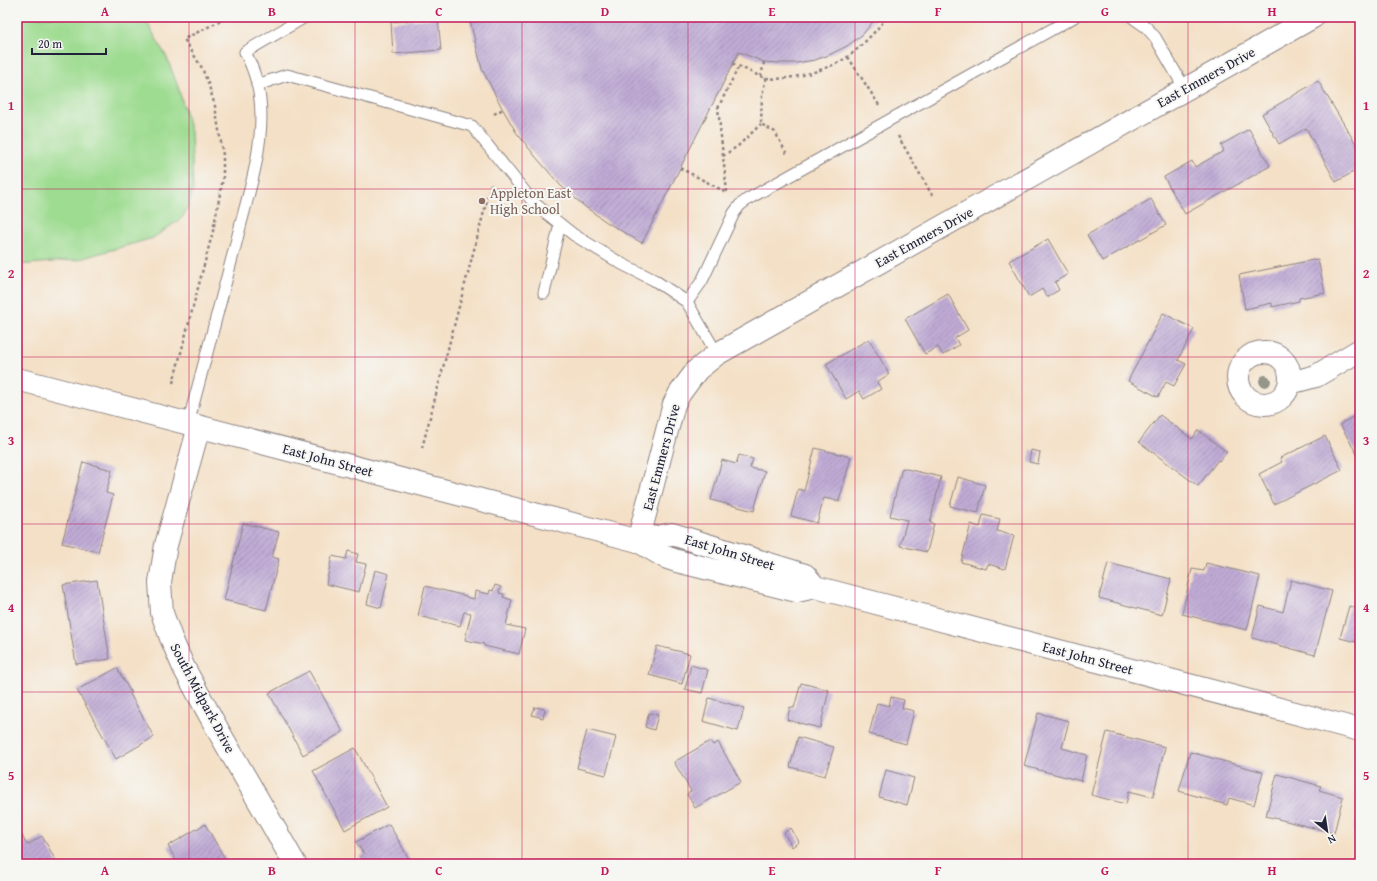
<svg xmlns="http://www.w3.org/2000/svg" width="1377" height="881" viewBox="0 0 1377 881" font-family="'Gentium Book Plus',serif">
<defs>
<pattern id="building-hatch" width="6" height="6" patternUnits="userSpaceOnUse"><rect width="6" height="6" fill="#c0abd5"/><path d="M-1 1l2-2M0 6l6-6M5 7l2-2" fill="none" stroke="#9c8bae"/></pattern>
</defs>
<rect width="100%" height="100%" fill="#f6f6f2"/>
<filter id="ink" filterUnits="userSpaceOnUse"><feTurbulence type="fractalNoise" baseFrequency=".025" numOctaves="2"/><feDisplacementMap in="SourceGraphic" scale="8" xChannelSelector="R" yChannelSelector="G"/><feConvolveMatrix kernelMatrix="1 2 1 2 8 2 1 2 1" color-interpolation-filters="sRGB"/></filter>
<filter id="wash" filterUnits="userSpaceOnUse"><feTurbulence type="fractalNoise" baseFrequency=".012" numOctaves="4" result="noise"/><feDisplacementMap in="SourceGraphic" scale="16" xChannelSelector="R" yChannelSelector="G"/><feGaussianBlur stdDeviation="0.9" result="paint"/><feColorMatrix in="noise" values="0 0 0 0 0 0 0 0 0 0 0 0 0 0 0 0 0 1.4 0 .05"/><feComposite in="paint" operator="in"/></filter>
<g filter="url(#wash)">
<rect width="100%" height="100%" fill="#f4e0c6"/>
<!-- pitch -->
<path fill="#9edc91" stroke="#607f66" d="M17,17H144L167,58L178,87L191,132L193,189L188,207L182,218L153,238L76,260L17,265Z"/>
<g id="blocks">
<!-- building -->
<path fill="url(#building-hatch)" d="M469,17H877L862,35L847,46L829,55L815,60L796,63H779L764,62L739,52L642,243L608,223L584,206L561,186L535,156L516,132L501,106L482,69Z
M438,18L441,50L393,54L391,22Z
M1318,81L1360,151V168L1336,182L1306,128L1279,144L1262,114Z
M1249,129L1270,166L1185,214L1164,177L1192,161L1195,167L1224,151L1221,145Z
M1151,199L1166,225L1102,261L1087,235Z
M1048,239L1068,274L1055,282L1059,290L1047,297L1042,289L1029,297L1009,261Z
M1318,259L1325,293L1299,298V301L1272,307V303L1245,309L1239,275Z
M948,294L968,330L955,338L959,345L943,355L938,347L925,354L905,319Z
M1163,313L1194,329L1178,360L1186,364L1174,386L1166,382L1158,397L1128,381Z
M869,339L889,374L877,382L881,389L864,399L859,391L846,399L826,364Z
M1360,413V455L1358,456L1340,424Z
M1160,415L1192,439L1198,430L1227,452L1219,461L1218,460L1198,486L1139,442Z
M1325,436L1342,470L1274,504L1259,474L1282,462L1280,458Z
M815,448L851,457L839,501L824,498L817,523L791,516L798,489L804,491Z
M1031,450L1040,452L1038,464L1029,462Z
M739,455L753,459L750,468L765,471L754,511L711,500L722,460L736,464Z
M83,462L112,470L106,493L113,495L98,552L62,543Z
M902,468L941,477L930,523L934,524L927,552L900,546L907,520L890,516Z
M958,477L985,485L978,513L950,506Z
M983,515L1000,519L997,531L1014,536L1005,569L988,564L986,569L961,562L971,524L980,527Z
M243,523L279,532L272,557L279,559L266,610L224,600Z
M348,551L358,554L356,562L366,564L359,592L326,584L332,556L346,559Z
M1108,563L1171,579L1162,615L1099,598Z
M1206,563L1260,576L1247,630L1182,614L1192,569L1204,571Z
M375,570L389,574L381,608L367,604Z
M97,580L110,659L76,664L63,585Z
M1291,580L1332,591L1315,655L1252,638L1260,606L1283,612Z
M495,585L501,587L499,593L504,594L503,597L512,600L506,625L525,629L519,654L484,646V644L465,640L471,613L464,612L460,626L418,616L425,586L466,596V597L474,599L475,591L489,594L490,590L493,591Z
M1349,606L1360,609V643L1340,638Z
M657,646L690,654L682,684L649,675Z
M691,665L708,670L702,693L685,689Z
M117,668L131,693L130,694L154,737L116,759L77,690Z
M309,671L343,732L303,755L269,693Z
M801,683L829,690L820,728L787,720L790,707L794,708Z
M891,697L904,700L902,708L914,711L906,744L869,734L877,703L889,706Z
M709,698L744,708L738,731L703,721Z
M535,707L545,709L543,718L532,715Z
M649,713L658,715L654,730L645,727Z
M1038,713L1069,721L1062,748L1087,755L1081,781L1024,766Z
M587,730L616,737L606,775L577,768Z
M1107,732L1165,747L1153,797L1129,791L1126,804L1091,795Z
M798,737L834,747L825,776L790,767Z
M710,741L713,745L718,742L741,782L695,808L687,794L691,791L674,762Z
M355,748L387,807L345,830L313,771Z
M1190,752L1263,772L1254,805L1229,798L1227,805L1179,791Z
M886,770L914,778L907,805L879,797Z
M1277,774L1321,786L1319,790L1343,797L1334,833L1266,816Z
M1360,811V831L1354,829Z
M205,824L228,864H178L168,846Z
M389,824L412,864H364L360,857L364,854L356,842Z
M17,826L27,845L42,836L58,864H17Z
M791,828L799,842L792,847L784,833Z"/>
</g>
</g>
<g filter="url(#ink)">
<use href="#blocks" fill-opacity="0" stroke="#8b8180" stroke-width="1"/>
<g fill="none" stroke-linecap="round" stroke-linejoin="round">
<!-- lane casing -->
<g stroke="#8b8180" stroke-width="13">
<path id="lane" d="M1132,17L1146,27L1155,37L1185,89
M257,85L287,75L472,126L534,203L560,224L574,235L622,264L654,280L687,302L717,354
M544,293L560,224
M687,302L702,281L734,213L740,205L748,199L1074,17
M188,424C204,364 220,303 236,243C246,201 261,159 261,116C261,94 255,71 245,52L305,17"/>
</g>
<!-- street casing -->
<g stroke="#8b8180" stroke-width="24">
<path id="street" d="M1238 378a26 26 0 1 1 52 0a26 26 0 1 1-52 0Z
M1290,383L1316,376L1360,350
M199,427L166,545L160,582L162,613L171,638L184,668L219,732L295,864
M638,541L674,404L680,393L697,370L717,354L1313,17"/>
</g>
<!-- secondary casing -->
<g stroke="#8b8180" stroke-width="24">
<path id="secondary" d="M17,379L638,541L665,557L677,561L797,591L815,587L1360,730
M638,541L672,534L805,575L815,587"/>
</g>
<!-- path -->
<path stroke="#8b8180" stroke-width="2.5" stroke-dasharray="3 3" stroke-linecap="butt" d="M848,57L879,105
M733,64C743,67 758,77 767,78C788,82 831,69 849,56C863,45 876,31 887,17
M761,77L764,62
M766,78L762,95L761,124L775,132L788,156
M494,114L503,109
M898,136L932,195
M723,156L718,108L739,66
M680,168L720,189L727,194
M727,192L723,156L738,146L761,124
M173,383L213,231L223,178V155L215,106L209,86L202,68L184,39L228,17
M422,448L492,181"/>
<!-- lane -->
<use href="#lane" stroke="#fff" stroke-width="11"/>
<!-- street -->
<use href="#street" stroke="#fff" stroke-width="22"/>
<!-- secondary -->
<use href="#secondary" stroke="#fff" stroke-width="22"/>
</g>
<!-- trees -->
<circle fill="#959688" cx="1265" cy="381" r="6"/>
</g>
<!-- grid -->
<path fill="none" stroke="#c2185b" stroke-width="1" stroke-opacity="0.55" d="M189,17V864M355,17V864M522,17V864M688,17V864M855,17V864M1022,17V864M1188,17V864M17,189H1360M17,357H1360M17,524H1360M17,692H1360"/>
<!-- markers -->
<circle fill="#8d6e63" stroke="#f6f6f2" stroke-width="1.5" cx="482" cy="201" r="4"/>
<g text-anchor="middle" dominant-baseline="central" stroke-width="4" stroke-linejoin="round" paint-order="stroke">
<!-- street labels -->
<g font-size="14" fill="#22223b" stroke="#f6f6f2">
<text transform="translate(1206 77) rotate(-29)">East Emmers Drive</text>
<text transform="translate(924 237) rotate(-29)">East Emmers Drive</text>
<text transform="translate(661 457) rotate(-75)">East Emmers Drive</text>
<text transform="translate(328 460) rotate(15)">East John Street</text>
<text transform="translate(730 552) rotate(17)">East John Street</text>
<text transform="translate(1088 658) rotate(15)">East John Street</text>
<text transform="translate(203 698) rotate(62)">South Midpark Drive</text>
</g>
<!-- education labels -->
<g font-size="14" fill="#785e54" stroke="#f6f6f2" text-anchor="start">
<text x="490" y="193">Appleton East<tspan x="490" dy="16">High School</tspan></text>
</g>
</g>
<!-- margin -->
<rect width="1377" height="881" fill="none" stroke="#f6f6f2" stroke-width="44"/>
<!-- north arrow -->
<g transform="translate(1327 831) rotate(150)" stroke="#f6f6f2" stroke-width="3" paint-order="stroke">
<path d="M0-3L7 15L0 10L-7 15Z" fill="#22223b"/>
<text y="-6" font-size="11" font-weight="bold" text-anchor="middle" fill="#22223b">N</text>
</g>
<!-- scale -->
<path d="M32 48v6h74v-6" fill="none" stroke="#22223b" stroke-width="2"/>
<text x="38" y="48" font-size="12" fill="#22223b" stroke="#f6f6f2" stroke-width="3" paint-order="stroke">20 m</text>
<rect x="22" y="22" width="1333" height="837" fill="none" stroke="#c2185b" stroke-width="1.5"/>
<g font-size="13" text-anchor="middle" font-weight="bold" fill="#c2185b">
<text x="105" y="16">A</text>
<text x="272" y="16">B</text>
<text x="439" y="16">C</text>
<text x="605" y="16">D</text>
<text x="772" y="16">E</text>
<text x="938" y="16">F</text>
<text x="1105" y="16">G</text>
<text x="1272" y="16">H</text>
<text x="11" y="110">1</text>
<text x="1366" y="110">1</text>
<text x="11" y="278">2</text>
<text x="1366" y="278">2</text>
<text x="11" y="445">3</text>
<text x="1366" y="445">3</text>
<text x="11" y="612">4</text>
<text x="1366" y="612">4</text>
<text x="11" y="780">5</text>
<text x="1366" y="780">5</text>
<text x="105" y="875">A</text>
<text x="272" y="875">B</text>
<text x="439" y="875">C</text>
<text x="605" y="875">D</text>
<text x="772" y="875">E</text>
<text x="938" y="875">F</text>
<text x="1105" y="875">G</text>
<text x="1272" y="875">H</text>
</g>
</svg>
